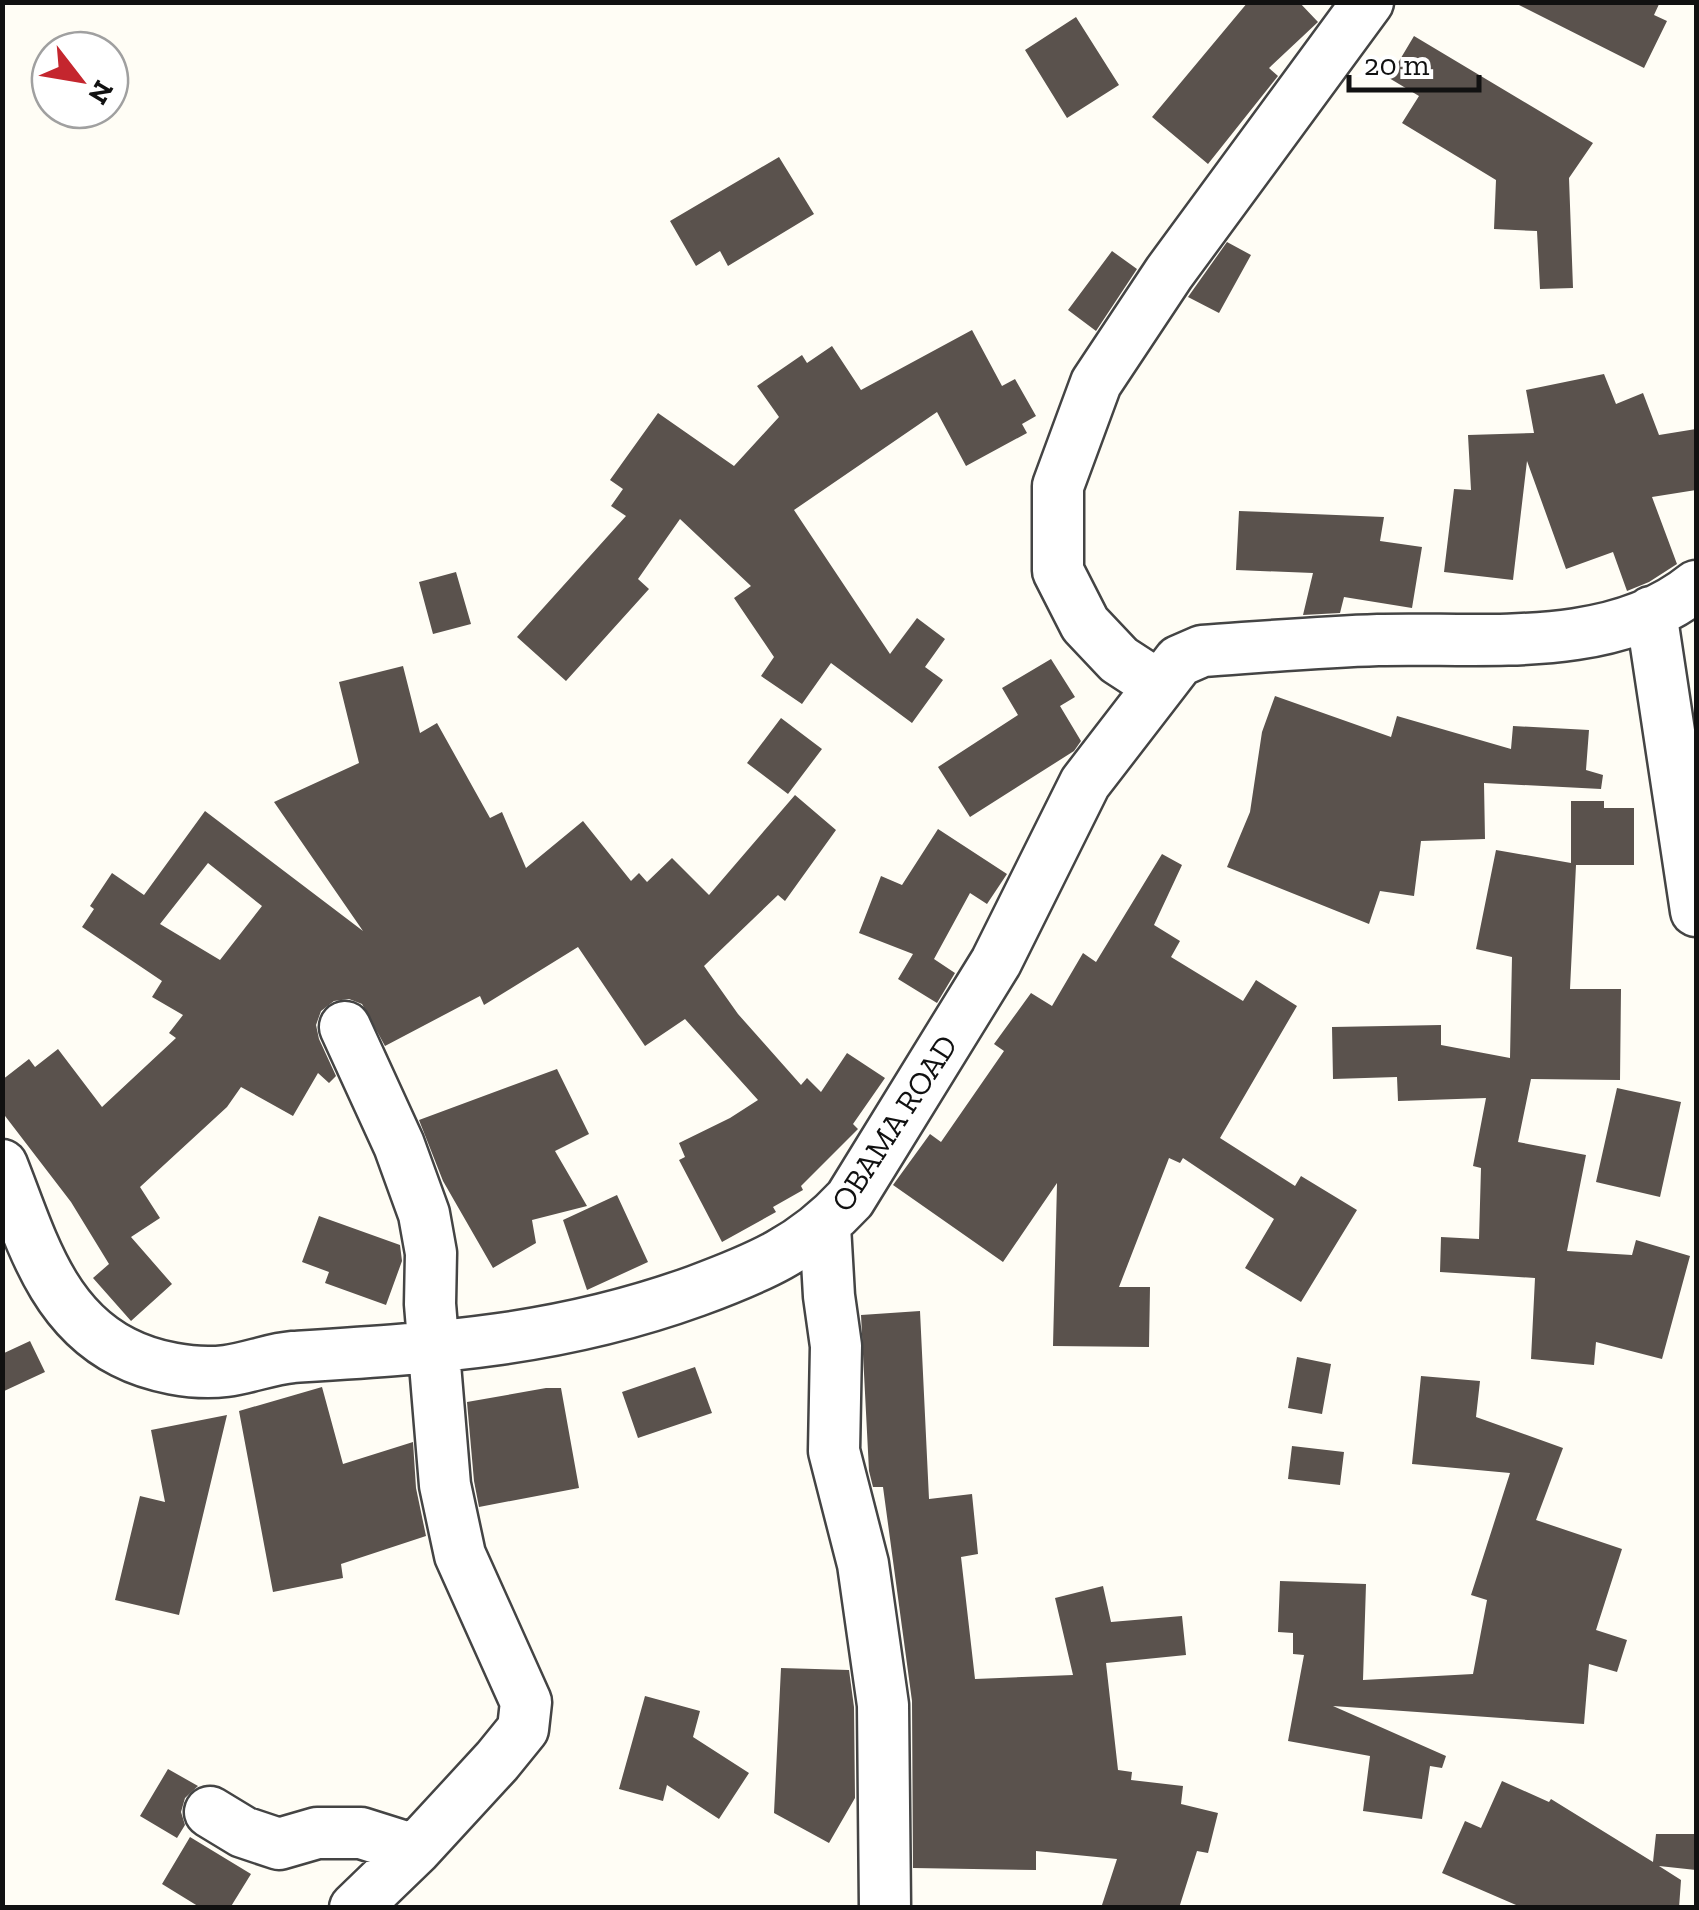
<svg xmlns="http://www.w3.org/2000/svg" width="1699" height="1910" viewBox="0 0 1699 1910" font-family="'Zilla Slab',serif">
<rect width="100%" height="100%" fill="#fffdf5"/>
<!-- building -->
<path fill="#5a524d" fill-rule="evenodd" d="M1248,2H1299L1318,22L1269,68L1278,76L1208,164L1152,117Z
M1513,2H1660L1654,15L1667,21L1644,68Z
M1076,17L1119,85L1067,118L1025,50Z
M1414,36L1593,143L1569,178L1573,288L1540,289L1537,231L1494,229L1496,180L1402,123L1419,96L1389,78Z
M779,157L814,214L728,266L720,251L696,266L670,221Z
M1227,242L1251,255L1219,313L1188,297Z
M1112,251L1137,269L1096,331L1068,310Z
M972,330L1002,386L1015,379L1036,416L1022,424L1027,433L966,466L937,412L794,510L890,654L917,618L945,639L925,667L943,680L912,723L831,663L802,704L761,676L774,657L734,598L751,586L680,519L638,579L649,589L566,681L517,637L626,516L611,506L623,489L610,480L658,413L734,466L779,417L757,386L802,355L807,363L832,346L861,390Z
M1604,374L1616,404L1643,393L1659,435L1696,429V490L1652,497L1677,564L1649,582L1627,591L1613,552L1566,569L1527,461L1513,580L1444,572L1454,489L1471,490L1468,435L1534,433L1526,390Z
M1239,511L1384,517L1380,541L1422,547L1412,608L1344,597L1340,613L1303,615L1313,573L1236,570Z
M456,572L471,624L433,634L419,582Z
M1051,659L1075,697L1060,706L1081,741L1074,751L970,817L938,767L1018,715L1002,688Z
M403,666L420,733L437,723L490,818L502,812L526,868L583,821L631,881L639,873L647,882L672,858L709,895L795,795L836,830L785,901L778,895L704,966L738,1014L801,1085L807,1078L821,1092L847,1053L885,1078L853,1124L858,1129L801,1186L803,1190L773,1207L776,1212L722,1242L679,1160L685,1157L679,1143L730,1118L758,1100L685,1019L645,1046L578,947L484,1005L480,996L385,1046L362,1004L349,999L334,1001L321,1011L316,1025L319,1039L336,1076L329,1083L318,1073L293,1116L241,1087L227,1107L140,1187L160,1218L131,1237L172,1284L131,1321L93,1278L109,1264L71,1202L2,1112V1080L29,1059L35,1067L58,1049L102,1107L176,1038L169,1033L183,1015L152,997L162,981L82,927L94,909L90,906L112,873L144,895L205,811L363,931L274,802L359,763L339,682ZM208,863L262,906L220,960L160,924Z
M1275,696L1391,737L1397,716L1511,749L1513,726L1589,730L1586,770L1603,775L1601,789L1484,783L1485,839L1421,841L1414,896L1380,891L1369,924L1227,867L1250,812L1262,732Z
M781,718L822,749L788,794L747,763Z
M1571,801H1604V808H1634V865H1576L1570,989H1621L1620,1080L1531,1079L1518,1142L1586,1155L1567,1251L1632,1255L1636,1240L1690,1256L1662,1359L1596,1342L1594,1365L1531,1359L1535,1278L1440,1272L1441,1237L1479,1239L1481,1168L1473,1166L1486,1098L1398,1101L1397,1077L1333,1079L1332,1027L1441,1025V1045L1510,1058L1512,957L1476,949L1496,850L1571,863Z
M938,829L1007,874L987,904L970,893L934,959L955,973L937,1003L898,979L913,954L859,933L881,876L902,885Z
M1162,854L1182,865L1154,925L1180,941L1171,957L1243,1001L1256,980L1297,1006L1220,1138L1295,1186L1301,1176L1357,1210L1301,1302L1245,1268L1274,1219L1183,1158L1180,1163L1169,1158L1119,1287H1150L1149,1347L1053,1346L1057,1183L1003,1262L893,1185L930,1134L941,1142L1004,1051L994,1044L1031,993L1052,1006L1083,953L1096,962Z
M557,1069L589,1134L555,1151L587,1206L532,1220L536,1243L493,1268L443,1181L419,1120Z
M1617,1088L1681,1102L1660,1197L1596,1182Z
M617,1195L648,1262L587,1290L563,1220Z
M319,1216L400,1245L402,1261L386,1305L325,1283L329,1272L302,1262Z
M920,1311L929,1499L972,1494L978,1554L961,1557L975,1679L1073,1675L1055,1598L1103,1586L1111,1622L1182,1616L1186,1655L1106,1663L1118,1770L1132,1772L1131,1780L1183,1786L1181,1804L1218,1813L1208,1853L1197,1851L1179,1908H1101L1117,1859L1036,1851V1870L913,1868L912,1701L883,1487H873L869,1471L861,1315Z
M30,1341L45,1372L2,1392V1354Z
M1297,1357L1331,1364L1322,1414L1288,1408Z
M695,1367L712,1413L638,1438L622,1392Z
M1421,1376L1480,1381L1476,1417L1563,1448L1536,1520L1622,1549L1596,1630L1627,1640L1617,1672L1589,1664L1584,1724L1333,1706L1446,1756L1442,1768L1430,1766L1422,1819L1363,1811L1370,1756L1288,1741L1304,1655L1293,1654V1633L1278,1632L1280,1581L1366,1584L1363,1680L1473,1674L1487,1600L1471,1595L1510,1473L1412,1464Z
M322,1387L343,1464L413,1442L416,1488L426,1536L341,1564L343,1578L273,1592L239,1411Z
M546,1388H561L579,1488L479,1507L474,1481L467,1402Z
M227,1415L179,1615L115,1600L140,1496L165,1502L151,1430Z
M1292,1446L1344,1452L1340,1485L1288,1479Z
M781,1668L849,1670L854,1707L855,1798L829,1843L774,1813Z
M645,1696L700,1711L693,1737L749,1773L719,1819L667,1785L663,1801L619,1789Z
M168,1769L198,1786L185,1798L181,1812L185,1825L177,1838L140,1816Z
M1502,1781L1549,1802L1551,1799L1653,1862L1656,1834H1696V1870L1659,1866L1681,1880L1679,1908H1523L1442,1873L1465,1821L1481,1828Z
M190,1837L251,1874L230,1908H201L162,1884Z"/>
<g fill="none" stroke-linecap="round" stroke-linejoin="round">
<!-- minor casing -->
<g stroke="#444" stroke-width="55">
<path id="minor" d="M1651,612L1696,911
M1159,686L1119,660L1085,624L1058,571V486L1096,383L1169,273L1368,2
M345,1027L399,1145L424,1214L431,1253L430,1304L445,1485L460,1555L526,1702L523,1729L497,1761L415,1850L355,1908
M2,1165C30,1235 50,1315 123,1352C152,1367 193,1375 226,1371C249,1368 270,1359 293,1357C437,1348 558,1341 696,1291C758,1268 804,1249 850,1199L996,962L1085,783L1179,661L1202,651C1260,647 1319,642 1378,640C1480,637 1611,655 1696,586
M825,1226L829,1296L836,1346L834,1451L863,1564L883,1705L885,1908
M210,1812L243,1832L279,1844L317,1833H361L415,1850"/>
</g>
<!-- minor -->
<use href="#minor" stroke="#fff" stroke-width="50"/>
</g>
<g text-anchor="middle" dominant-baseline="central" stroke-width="10" stroke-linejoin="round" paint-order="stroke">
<!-- street labels -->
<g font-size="32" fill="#111" stroke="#fff">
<text transform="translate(894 1123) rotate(-57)">OBAMA ROAD</text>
</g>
</g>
<!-- border -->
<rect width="1699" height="1910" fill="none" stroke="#111111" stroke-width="10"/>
<!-- north arrow -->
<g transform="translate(80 80) rotate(121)"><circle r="48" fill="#ffffff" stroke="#a0a0a0" stroke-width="2.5"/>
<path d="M0-8L18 38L0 25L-18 38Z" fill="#c4262e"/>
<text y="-15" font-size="28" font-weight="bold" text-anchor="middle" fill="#111111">N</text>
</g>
<!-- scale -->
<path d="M1349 75v15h130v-15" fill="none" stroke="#111111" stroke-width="5"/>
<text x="1364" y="75" font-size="30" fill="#111111" stroke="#ffffff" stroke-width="8" paint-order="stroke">20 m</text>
</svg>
